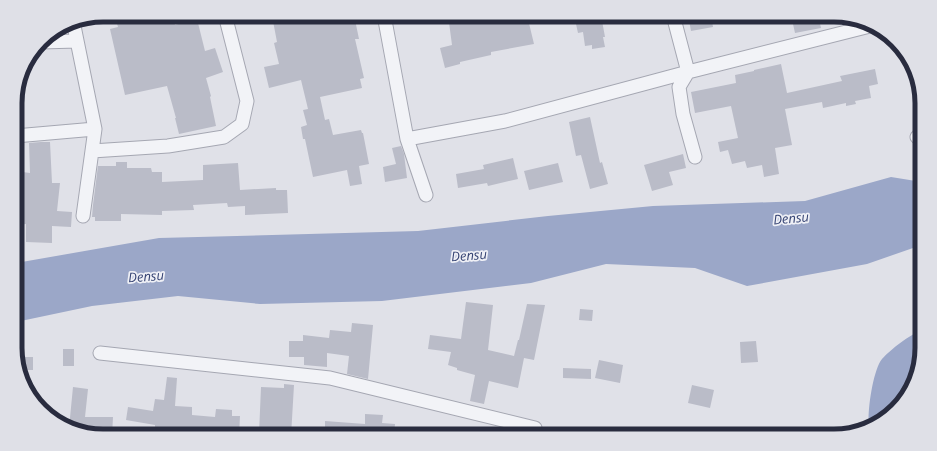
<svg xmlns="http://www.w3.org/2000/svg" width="937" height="451" viewBox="0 0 937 451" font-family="'Open Sans',sans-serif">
<rect width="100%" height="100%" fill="#e0e1e8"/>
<!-- water -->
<path fill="#9ba7c8" d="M891,177L922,182V252L913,248L867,264L747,286L695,268L606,264L531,283L382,301L260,304L178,296L92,306L16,322V263L159,238L418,231L548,216L653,206L805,201Z
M922,329V348L913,386L883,421L869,426C867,412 873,370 882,359C893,347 908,337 922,329Z"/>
<!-- building -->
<path fill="#babcc8" d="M119,15H172L175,25L197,19L205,51L215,48L223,72L206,78L211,96L210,97L216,126L179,134L175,118H176L167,86L125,95L110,29L118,27L116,20L120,19Z
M301,15H305L306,21L332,15H354L359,39H355L364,78L360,79L362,88L320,97L325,120L329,119L333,135L361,130L362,133H363L369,164L359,166L362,184L350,186L347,170L313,177L305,139H303L301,127L307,125L303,110L308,109L301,80L269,88L264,67L279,64L274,43L277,42L273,21Z
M448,15H484L485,17L495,15H527L534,44L491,52V55L460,62V64L445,68L440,48L452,45Z
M574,15H601L605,37H603L605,47L592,49V45L585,46L583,32L578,33Z
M688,15H711L713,27L691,31Z
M791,15H818L821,28L795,33Z
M781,64L787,93L842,81L840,76L875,69L878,84L869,86L871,98L855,101L856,104L846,106V103L823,108L822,102L785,109L792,145L775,148L779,174L764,177L762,165L747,168L745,161L732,164L728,150L720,152L718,142L738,138L731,106L695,113L691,92L736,83L735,75L754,71V70Z
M590,117L600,163L602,162L608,184L590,189L581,155L576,156L569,122Z
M41,142H50L52,183H60L57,211L72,212L71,227L52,226V243L26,242V224L15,225V171L30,173L29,143Z
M401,146L404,154L407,178L385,182L383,167L396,164L392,148Z
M683,154L686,168L669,172L673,185L652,191L644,165Z
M513,158L518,179L488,186L487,183L458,188L456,174L484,169L483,165Z
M116,162H127V168H151L152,172H162V182L203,180V165L238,163L240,190L276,188V190H287L288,213L245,215V206L228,207L227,203L193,205L194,210L162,211V215L121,214V221H95V217H92L93,205L98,166H116Z
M558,163L563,182L529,190L524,171Z
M466,302L493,305L488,350L514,356L518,340H519L527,304L545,305L534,360L524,358L518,388L489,381L484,404L470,401L475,375L457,370V368L448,365L451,352L428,349L430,335L461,339Z
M580,309L593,310L592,321L579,320Z
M352,323L373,325L368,379L347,374L349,356L327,353V367L304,365V357H289V341H303V335L329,338L330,330L351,332Z
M756,341L758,362L741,363L740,342Z
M63,349H74V366H63Z
M16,357H33V370H20Z
M599,360L623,365L620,383L595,378Z
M563,368L591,369V379L563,378Z
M167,377L177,378L175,406L192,407V415L215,417L216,409L232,410V416H240L239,436L204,434V432L172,428H166L167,436H155V425L126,420L128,407L153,411L155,399L164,400Z
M284,384L294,385L291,436L259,434L261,387L284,388Z
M692,385L714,390L710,408L688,403Z
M73,387L88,389L85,417H113L112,436H103L69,428Z
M365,414L383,415L382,423L395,424L394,436H325V421L365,424Z"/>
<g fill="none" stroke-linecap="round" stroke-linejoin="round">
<!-- street casing -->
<g stroke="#a5a7b2" stroke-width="15">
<path id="street" d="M384,15L407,139L505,121L688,72L874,25
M673,15L688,72L679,87L683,114L695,157
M73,21L95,129
M41,42L77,41
M15,136L95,129L83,216
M917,137L921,138
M407,139L426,195
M92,151L168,146L224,137L242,124L247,101L225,15
M100,353L330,378L535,428L534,436"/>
</g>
<!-- street -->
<use href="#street" stroke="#f2f3f7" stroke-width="13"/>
</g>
<g text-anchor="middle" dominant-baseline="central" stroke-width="3.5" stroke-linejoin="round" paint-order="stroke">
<!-- water labels -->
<g font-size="13" font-style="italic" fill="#344272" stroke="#eff0f6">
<text transform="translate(791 218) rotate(-5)">Densu</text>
<text transform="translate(469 255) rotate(-4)">Densu</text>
<text transform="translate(146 276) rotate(-4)">Densu</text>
</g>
</g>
<!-- crop -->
<path d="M0 0H937V451H0ZM103 22H834A81 81 0 0 1 915 103V348A81 81 0 0 1 834 429H103A81 81 0 0 1 22 348V103A81 81 0 0 1 103 22Z" fill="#dfe0e7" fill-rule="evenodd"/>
<path fill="none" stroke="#292c3f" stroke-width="5" d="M103 22H834A81 81 0 0 1 915 103V348A81 81 0 0 1 834 429H103A81 81 0 0 1 22 348V103A81 81 0 0 1 103 22Z"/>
</svg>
